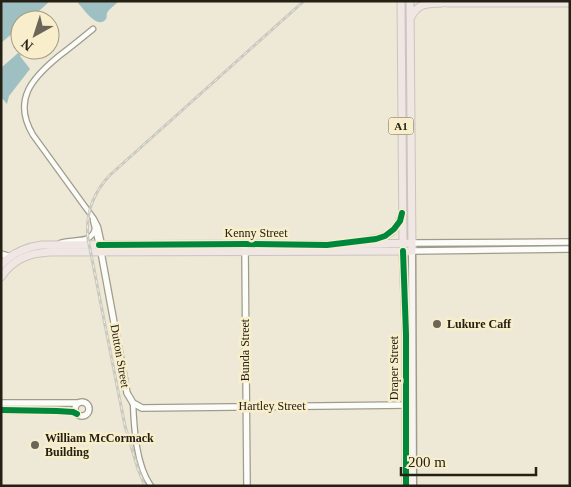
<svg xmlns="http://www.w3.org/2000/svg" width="571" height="487" viewBox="0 0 571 487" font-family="Georgia,serif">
<rect width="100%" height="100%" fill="#eee8d6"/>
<!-- water -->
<path fill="#9ec0c2" d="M1,1H50L29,20H20V27L1,43Z
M80,1H119C115,5 109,9 107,13C106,17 108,18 104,21C95,27 83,8 78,3Z
M18,53L21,55L20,56L30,69L9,96L7,104L1,97V68Z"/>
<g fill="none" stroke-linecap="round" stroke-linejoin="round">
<!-- minor casing -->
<g stroke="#a09c8d" stroke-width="7">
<path id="minor" d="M93,29C82,38 71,47 59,56C32,78 12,100 33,135L94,219L98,227L102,245
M93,220L99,245
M60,243C72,238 91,245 95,229
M133,403C134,428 136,465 151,486"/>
</g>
<!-- tertiary casing -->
<g stroke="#a09c8d" stroke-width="8">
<path id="tertiary" d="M412,243L570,242
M245,248L247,486
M412,251L570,249
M101,252L127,393L133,403L142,408L408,405
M1,254L11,257
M75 409a7 7 0 1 1 14 0a7 7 0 1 1-14 0Z
M1,403H78
M1,410L57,411L73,412L77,414"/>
</g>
<!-- secondary casing -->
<g stroke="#a09c8d" stroke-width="9">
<path id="secondary" d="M403,251L406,334V486
M412,251L413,486"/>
</g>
<!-- trunk casing -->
<g stroke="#c9c6bd" stroke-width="9">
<path id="trunk" d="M401,1L403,246
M439,1L447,3H570
M411,17C419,2 427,4 442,3
M367,240C384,238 395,234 401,217
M1,265C12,253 26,247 42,245L245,244L327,245L412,243
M1,277C13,259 29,253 50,252L412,251L410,1"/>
</g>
<!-- minor -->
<use href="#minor" stroke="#fcfcf9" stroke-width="4.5"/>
<!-- tertiary -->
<use href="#tertiary" stroke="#fcfcf9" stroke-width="5.5"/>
<!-- secondary -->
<use href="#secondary" stroke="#f7f4f1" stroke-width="6"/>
<!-- trunk -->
<use href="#trunk" stroke="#f0e6e4" stroke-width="7"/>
<!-- rail casing -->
<g stroke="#c9c9c3" stroke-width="3">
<path id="rail" d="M145,486L138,469L125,426L88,239C85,214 93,193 110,175L304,1"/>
</g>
<!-- rail -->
<use href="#rail" stroke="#f8eecb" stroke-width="1" stroke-dasharray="4" stroke-linecap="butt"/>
<!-- cycleway casing -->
<g stroke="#f8eecb" stroke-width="9">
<path id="cycleway" d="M99,245L245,244L327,245L376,239L385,236L394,229L400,221L402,213
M403,251L406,334V486
M1,410L57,411L73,412L77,414"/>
</g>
<!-- cycleway -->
<use href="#cycleway" stroke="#00873e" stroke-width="6"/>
</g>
<!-- markers -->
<g fill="#6b6657" stroke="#f8eecb" stroke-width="2">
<circle cx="437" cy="324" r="5"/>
<circle cx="35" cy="445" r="5"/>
</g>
<g text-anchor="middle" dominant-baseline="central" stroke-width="5" stroke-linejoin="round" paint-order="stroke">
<!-- shield labels -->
<rect fill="#f8eecb" stroke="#645e4a" stroke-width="1" x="388.5" y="117.5" width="25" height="17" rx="4"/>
<g font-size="11" font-weight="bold" fill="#242013">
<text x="401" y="126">A1</text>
</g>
<!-- street labels -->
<g font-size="12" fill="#242013" stroke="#f8eecb">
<text x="256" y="233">Kenny Street</text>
<text transform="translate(245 350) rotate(-90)">Bunda Street</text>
<text transform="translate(120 356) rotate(80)">Dutton Street</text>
<text transform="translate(394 368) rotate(-90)">Draper Street</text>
<text x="272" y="406">Hartley Street</text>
</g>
<!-- poi labels -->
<g font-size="12" font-weight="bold" fill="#242013" stroke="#f8eecb" text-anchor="start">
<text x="447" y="324">Lukure Caff</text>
<text x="45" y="438">William McCormack<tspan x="45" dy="14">Building</tspan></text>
</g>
</g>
<!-- border -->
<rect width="571" height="487" fill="none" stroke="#242013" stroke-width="5"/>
<!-- north arrow -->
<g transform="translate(35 35) rotate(219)"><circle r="24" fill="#f8eecb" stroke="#a39c81"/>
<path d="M0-4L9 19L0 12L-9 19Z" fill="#6b6657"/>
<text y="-8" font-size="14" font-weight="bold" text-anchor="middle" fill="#242013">N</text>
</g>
<!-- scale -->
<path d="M401 467v8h135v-8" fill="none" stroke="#242013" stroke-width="2.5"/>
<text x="408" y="467" font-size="15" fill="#242013" stroke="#f8eecb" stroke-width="4" paint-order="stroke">200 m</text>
</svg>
